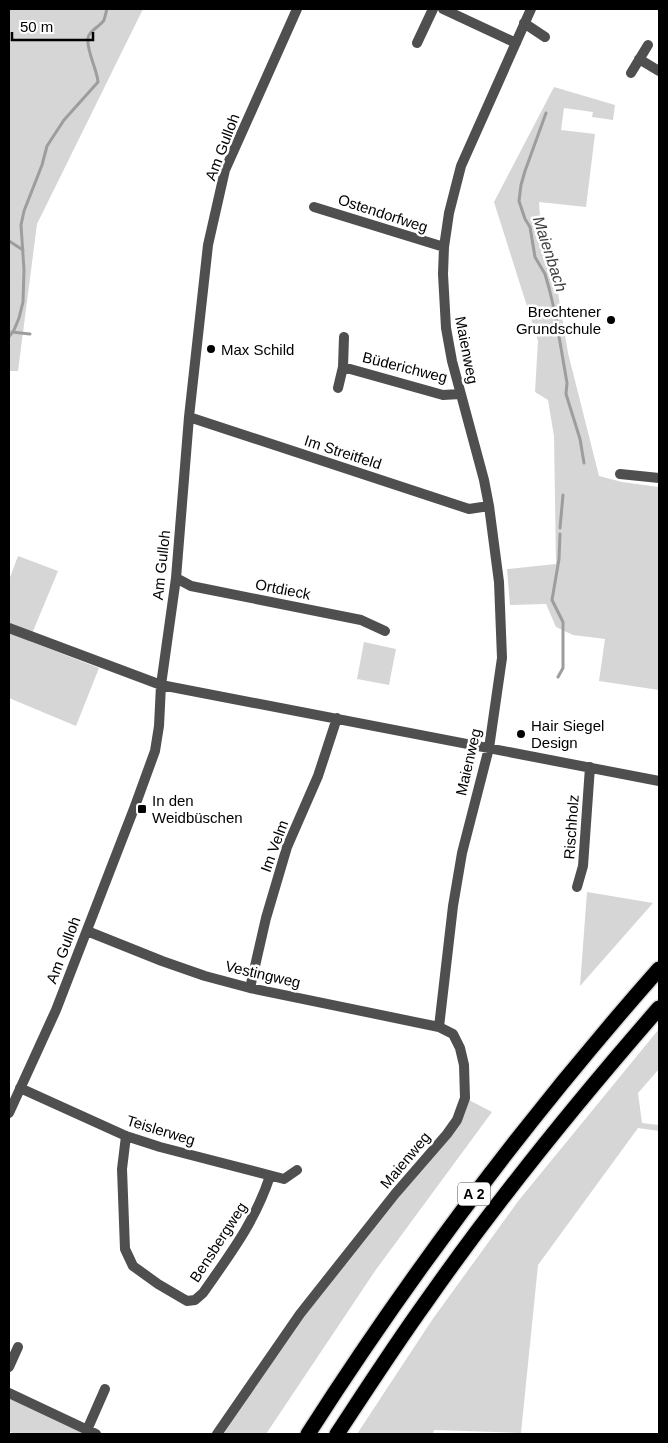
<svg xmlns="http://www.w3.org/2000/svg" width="668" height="1443" viewBox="0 0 668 1443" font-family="Helvetica,sans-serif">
<rect width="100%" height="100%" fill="#fff"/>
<!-- green -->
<path fill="#d6d6d6" d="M9,9H143L37,224L18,371H9Z
M554,87L615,105L613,120L592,117L593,112L564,108L561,130L595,134L586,207L539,202L542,248L557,287L568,353L599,476L622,482L659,487V690L599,681L605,639L573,635L556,627L546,604L510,605L507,569L556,564L554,436L548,400L535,392L538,341L494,202Z
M18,556L58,571L29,641L99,668L76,726L9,698V580Z
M364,642L396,649L389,685L357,679Z
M587,892L653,903L580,986Z
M659,1029V1069L638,1093L642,1123L659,1125V1131L638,1128L538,1265L521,1433L434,1430L433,1434H357L432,1320L519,1200Z
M465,1098L492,1112L375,1271L266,1434H217L300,1314L447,1134Z
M9,1393L96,1434H14L9,1431Z"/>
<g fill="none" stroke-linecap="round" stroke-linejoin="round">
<!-- stream -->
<path stroke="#9d9d9d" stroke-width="3" d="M546,113L525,171L521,185L519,201L525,219L530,227L535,257L545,274L549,288L555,313L567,383L566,394L580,439L584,463
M9,241L23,250
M12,332L30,334
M9,337L14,330L19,318L23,302L24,270L21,225L24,211L42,165L47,146L64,120L98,82C97,69 86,50 88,38C89,30 100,27 104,20C105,17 106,12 107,9
M560,528L563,495
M558,677L563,668V622L552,600L559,559L560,534"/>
<!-- motorway casing -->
<g stroke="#dbdbdb" stroke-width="18">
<path id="motorway" d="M308,1434C413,1270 530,1115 659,969
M337,1434C366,1390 395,1345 426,1302C498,1199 577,1102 659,1008"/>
</g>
<!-- minor -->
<path stroke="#4f4f4f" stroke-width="10" d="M443,9L516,43
M524,23L545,37
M417,43L433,9
M639,59L659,71
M631,73L648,45
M314,207L444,247
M343,367L344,337
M338,388L343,367L443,395L460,394
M189,417L469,509L489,506
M620,474L659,478
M176,578L191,586L361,620L385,631
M9,628L161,685L659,781
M577,887L583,866L590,767
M87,931L162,961L205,976L250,988L439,1027
M250,988L266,918L287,847L318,776L337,718
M20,1088L126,1136L160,1147L284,1179L297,1170
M9,1113L56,1010L135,806L155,751L159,726L161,685L176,578L189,417L208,245L225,170L297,9
M126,1136L122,1169L125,1249L133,1266L158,1284L187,1301L195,1300L203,1293C230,1254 255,1222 270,1176
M9,1367L18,1347
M9,1393L96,1434
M87,1430L105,1389
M217,1434L300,1314L395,1194L447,1134L457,1120L465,1098L464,1065L460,1048L453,1034L439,1027L453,906L462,853L489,748L502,658L499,582L489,506L484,480L452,361L446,328L443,274L444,247L449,213L461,166L531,9"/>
<!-- motorway -->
<use href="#motorway" stroke="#000" stroke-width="15"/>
</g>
<!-- markers -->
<g fill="#000" stroke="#fff" stroke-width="2">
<circle cx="611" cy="320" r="5"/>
<circle cx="211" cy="349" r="5"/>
<circle cx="521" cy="734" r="5"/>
<rect x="137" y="804" width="10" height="10" rx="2.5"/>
</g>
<g text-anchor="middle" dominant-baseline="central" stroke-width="5" stroke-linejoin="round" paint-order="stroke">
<!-- shield labels -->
<rect fill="#fff" stroke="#4c4c4c" stroke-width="1" x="458" y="1182.5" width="32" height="23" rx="4"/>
<g font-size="14" font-weight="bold" fill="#000">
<text x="474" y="1194">A 2</text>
</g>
<!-- street labels -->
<g font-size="15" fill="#000" stroke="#fff">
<text transform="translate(222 147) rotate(-69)">Am Gulloh</text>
<text transform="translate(383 213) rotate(18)">Ostendorfweg</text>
<text transform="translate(467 350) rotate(79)">Maienweg</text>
<text transform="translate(405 367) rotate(14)">Büderichweg</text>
<text transform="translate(343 452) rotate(18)">Im Streitfeld</text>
<text transform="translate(161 565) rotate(-84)">Am Gulloh</text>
<text transform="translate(283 589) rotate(11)">Ortdieck</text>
<text transform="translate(468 762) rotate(-77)">Maienweg</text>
<text transform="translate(571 827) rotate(-86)">Rischholz</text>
<text transform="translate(274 846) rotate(-70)">Im Velm</text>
<text transform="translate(63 950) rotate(-69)">Am Gulloh</text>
<text transform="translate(263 974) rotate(13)">Vestingweg</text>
<text transform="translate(161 1130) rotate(17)">Teislerweg</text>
<text transform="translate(405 1160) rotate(-50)">Maienweg</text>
<text transform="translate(218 1242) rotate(-57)">Bensbergweg</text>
</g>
<!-- poi labels -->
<g font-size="15" fill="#000" stroke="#fff" text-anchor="start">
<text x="601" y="311" text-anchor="end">Brechtener<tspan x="601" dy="17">Grundschule</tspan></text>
<text x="221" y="349">Max Schild</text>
<text x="531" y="725">Hair Siegel<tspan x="531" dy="17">Design</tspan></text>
<text x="152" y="800">In den<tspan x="152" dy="17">Weidbüschen</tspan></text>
</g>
<!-- water labels -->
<g font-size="16" font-style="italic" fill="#3e3e3e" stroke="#fff">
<text transform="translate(550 254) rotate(72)">Maienbach</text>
</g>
</g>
<!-- border -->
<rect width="668" height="1443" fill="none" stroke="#000000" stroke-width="20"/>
<!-- scale -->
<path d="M12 32v8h81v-8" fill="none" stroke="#000000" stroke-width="2.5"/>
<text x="20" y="32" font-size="15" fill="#000000" stroke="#ffffff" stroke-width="4" paint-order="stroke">50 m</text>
</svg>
